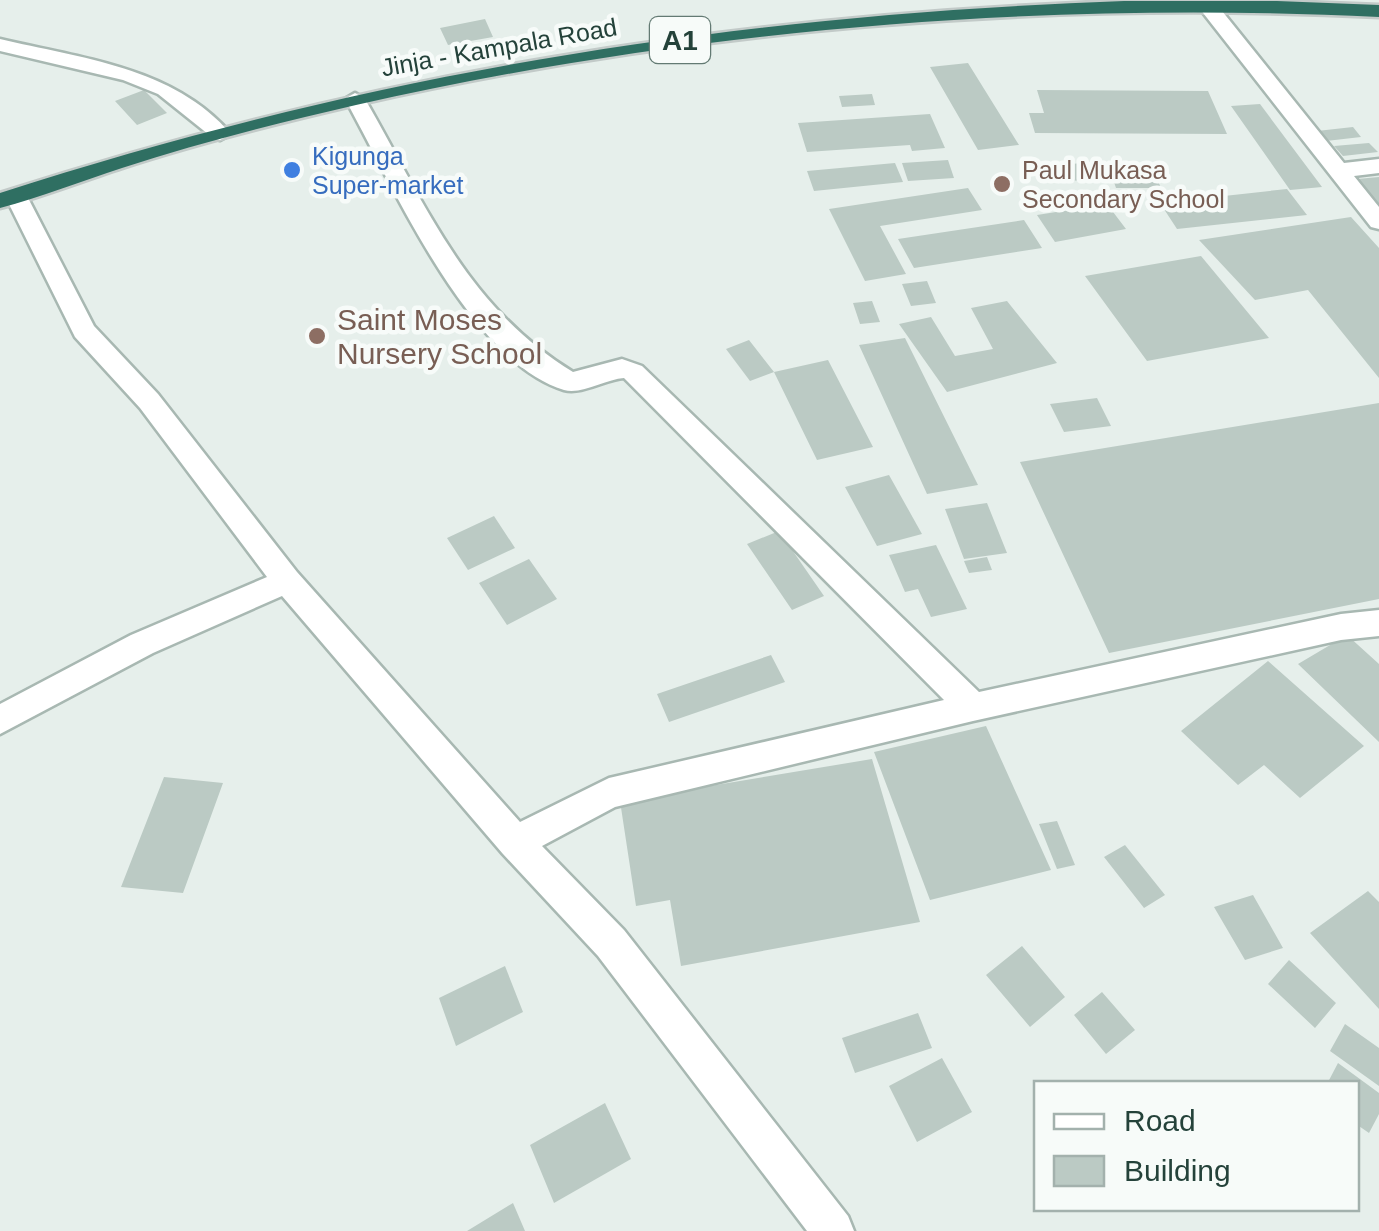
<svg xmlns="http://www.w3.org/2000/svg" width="1379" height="1231" viewBox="0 0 1379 1231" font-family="Helvetica,sans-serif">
<rect width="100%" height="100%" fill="#e6efeb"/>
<!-- building -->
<path fill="#bbcac4" d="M485,19L493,37L448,45L440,28Z
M968,63L1019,145L978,150L930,67Z
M144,90L167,113L137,125L115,101Z
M1037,90L1208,91L1227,134L1035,133L1029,113H1044Z
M872,94L875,105L842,107L839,96Z
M1260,104L1322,187L1290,190L1231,106Z
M930,114L945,148L912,151L910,145L807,152L798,123Z
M1353,127L1361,137L1326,141L1317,131Z
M1369,143L1378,152L1343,156L1334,146Z
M948,160L954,178L908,181L902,163Z
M895,163L903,182L814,191L807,171Z
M1084,163L1092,180L1063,181L1056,165Z
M1112,176H1156L1161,188H1116Z
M1379,177V206L1357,179Z
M968,188L982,210L880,226L906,274L865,281L829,209Z
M1287,189L1307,215L1177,229L1160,203Z
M1107,204L1126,229L1055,242L1037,215Z
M1351,217L1379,248V378L1308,290L1255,300L1199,240Z
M1024,220L1042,248L914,268L898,239Z
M1201,256L1269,338L1147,361L1085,276Z
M927,281L936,303L911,306L902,284Z
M872,301L880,322L860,324L853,303Z
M1007,301L1057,363L947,392L899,324L931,317L955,356L993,349L971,308Z
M905,338L978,485L927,494L859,345Z
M749,340L774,372L750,381L726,349Z
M828,360L873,447L817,460L774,372Z
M1097,398L1111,426L1064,432L1050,404Z
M1379,403V599L1109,653L1020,462Z
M889,475L922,534L877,546L845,487Z
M987,503L1007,553L964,559L945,509Z
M494,516L515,548L468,570L447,538Z
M779,531L824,596L792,610L747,544Z
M936,545L967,609L931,617L918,589L905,592L889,555Z
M987,557L992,570L969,573L964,561Z
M529,559L557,599L507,625L479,583Z
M1347,635L1379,664V742L1298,664Z
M771,655L785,682L669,722L657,694Z
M1268,661L1364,746L1300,798L1264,765L1238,785L1181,731Z
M986,726L1051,870L930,900L874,752Z
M872,759L920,922L681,966L670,900L636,906L620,801Z
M164,777L223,783L183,893L121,887Z
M1057,821L1075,865L1057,869L1039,824Z
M1125,845L1165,895L1144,908L1104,857Z
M1368,891L1379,902V1009L1310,933Z
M1253,895L1283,948L1245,960L1214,907Z
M1022,946L1065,997L1030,1027L986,975Z
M1289,960L1336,1003L1315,1028L1268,984Z
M505,966L523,1012L456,1046L439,998Z
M1102,992L1135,1030L1106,1054L1074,1015Z
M918,1013L932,1048L855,1073L842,1038Z
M1345,1024L1379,1048V1086L1330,1051Z
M942,1058L972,1112L917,1142L889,1086Z
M1338,1063L1379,1093V1114L1369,1133L1356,1124V1084H1327Z
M605,1103L631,1159L554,1203L530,1145Z
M513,1203L525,1231H467Z"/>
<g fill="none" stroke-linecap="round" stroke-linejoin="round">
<!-- street casing -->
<g stroke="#a8b8b2" stroke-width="5">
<path id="street" d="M1200,1H1214L1344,163L1379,159V173L1354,176L1379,207V229L1371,227L1200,9Z
M0,39C80,58 174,67 231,134L220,140L213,138L158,94L123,80L0,51Z
M355,93L365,99C425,203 466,307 573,372L622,359L642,366L979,692L1341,614L1379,610V636L1341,640L973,721L615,807L542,846L624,930L848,1216L854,1231H807L598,956L503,854L282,596L153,653L0,734V704L131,635L267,577L140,408L75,337L5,196L16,189L27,196L94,326L158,394L297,572L520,822L609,778L944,700L624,378C606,379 582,395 564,390C468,361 391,181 345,99Z"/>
</g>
<!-- highway casing -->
<g stroke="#c2cac8" stroke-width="5">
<path id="highway" d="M1124,1H1277L1379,5V17C1042,0 685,30 356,105C278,123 199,143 122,168C82,181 41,197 0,208V193C374,72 731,15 1124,1Z"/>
</g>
<!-- street -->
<use href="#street" fill="#fff" fill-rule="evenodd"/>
<!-- highway -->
<use href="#highway" fill="#2f6f62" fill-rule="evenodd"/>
</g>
<!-- markers -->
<circle fill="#3f7fe0" stroke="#f7fbf9" stroke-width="4" cx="292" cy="170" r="10"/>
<g fill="#8d6e63" stroke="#f7fbf9" stroke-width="4">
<circle cx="1002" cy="184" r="10"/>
<circle cx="317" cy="336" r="10"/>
</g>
<g text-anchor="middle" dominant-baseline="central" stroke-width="9" stroke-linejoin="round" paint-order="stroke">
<!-- far-street labels -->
<g font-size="25" fill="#24423a" stroke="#f7fbf9">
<text transform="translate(499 47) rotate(-10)">Jinja - Kampala Road</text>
</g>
<!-- far-shop labels -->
<g font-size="25" fill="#366cbe" stroke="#f7fbf9" text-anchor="start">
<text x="312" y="156">Kigunga<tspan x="312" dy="29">Super-market</tspan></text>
</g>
<!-- far-education labels -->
<g font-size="25" fill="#785e54" stroke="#f7fbf9" text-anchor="start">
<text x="1022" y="170">Paul Mukasa<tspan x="1022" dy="29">Secondary School</tspan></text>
</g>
<!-- shield labels -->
<rect fill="#f7fbf9" stroke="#637a73" stroke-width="2.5" x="650" y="17" width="60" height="46" rx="8"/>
<g font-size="28" font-weight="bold" fill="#24423a">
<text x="680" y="40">A1</text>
</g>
<!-- education labels -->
<g font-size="30" fill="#785e54" stroke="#f7fbf9" text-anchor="start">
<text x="337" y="319">Saint Moses<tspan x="337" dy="34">Nursery School</tspan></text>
</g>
</g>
<!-- legend -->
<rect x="1034" y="1081" width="325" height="130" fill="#f7fbf9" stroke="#a3b1ad" stroke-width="2.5"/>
<rect x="1054" y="1114" width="50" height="15" fill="#ffffff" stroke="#a3b1ad" stroke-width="2.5"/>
<text x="1124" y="1131" font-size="30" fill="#24423a">Road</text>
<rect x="1054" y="1156" width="50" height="30" fill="#bbcac4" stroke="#a3b1ad" stroke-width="2.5"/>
<text x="1124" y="1181" font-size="30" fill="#24423a">Building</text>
</svg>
